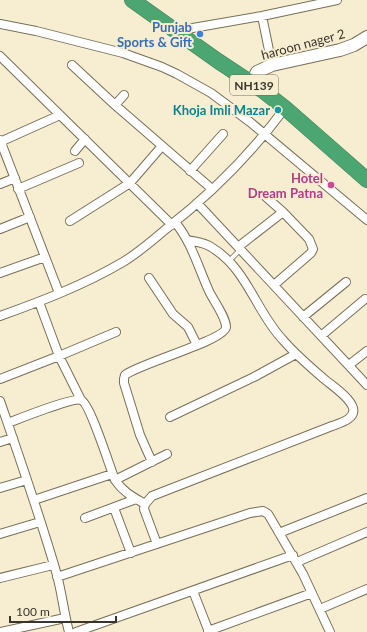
<svg xmlns="http://www.w3.org/2000/svg" width="367" height="632" viewBox="0 0 367 632" font-family="Lato,sans-serif">
<rect width="100%" height="100%" fill="#f7eed2"/>
<g fill="none" stroke-linecap="round" stroke-linejoin="round">
<!-- lane casing -->
<g stroke="#776f57" stroke-width="5.5">
<path id="lane" d="M229,261L240,250"/>
</g>
<!-- street casing -->
<g stroke="#776f57" stroke-width="10">
<path id="street" d="M262,16L272,65
M0,24L36,31L123,53L162,67L177,74L211,93L250,122L367,220
M187,29L262,16L337,0
M0,56L172,225
M72,65L115,105L212,189
M115,105L124,95
M0,140L59,293
M0,142L60,115
M75,151L85,139
M190,171L223,134
M0,184L15,178
M18,189L79,163
M266,197L283,212
M197,203L367,385
M70,221L130,183L162,146
M0,229L30,217
M238,247L283,212L309,239L313,249L311,253L274,285
M0,273L45,257
M149,278L173,314L188,327L197,345
M39,302L59,356L81,400
M0,316C42,301 84,285 123,262C138,253 152,241 166,229C211,194 251,154 285,108
M303,317L346,282
M321,336L365,299
M349,365L367,351
M0,379L59,356L116,332
M0,401C20,459 40,516 57,575C62,594 64,613 69,632
M170,417L254,377L296,354
M8,423C18,419 74,397 81,400C90,403 110,468 115,480C123,492 133,497 145,504
M0,442L13,438
M152,462L140,435L124,383V379L125,375C138,364 226,340 226,327C226,317 213,300 209,291C198,267 192,243 175,222
M115,480L167,454
M0,488L27,480
M34,500L112,474
M114,508L131,553
M85,518L136,499
M279,533L367,498
M0,534L40,522
M157,544L144,509L145,504L152,496L332,426C340,423 356,419 353,408C350,397 331,385 323,378C309,366 295,354 283,340C256,312 247,268 211,247C204,242 195,242 188,240
M297,562L367,532
M57,577L250,513L263,511L268,514L271,519L303,574L330,632
M0,578L53,565
M193,591L209,632
M320,609L367,589
M208,631L312,593
M1,632L65,618
M76,632L293,555"/>
</g>
<!-- secondary casing -->
<g stroke="#776f57" stroke-width="14">
<path id="secondary" d="M251,83L257,72L272,65L340,50L354,45L367,37"/>
</g>
<!-- highway casing -->
<g stroke="#457e58" stroke-width="16">
<path id="highway" d="M132,0L218,61L262,90L285,108L367,180"/>
</g>
<!-- lane -->
<use href="#lane" stroke="#fff" stroke-width="4"/>
<!-- street -->
<use href="#street" stroke="#fff" stroke-width="8"/>
<!-- secondary -->
<use href="#secondary" stroke="#fff" stroke-width="12"/>
<!-- highway -->
<use href="#highway" stroke="#4ca671" stroke-width="15"/>
</g>
<!-- markers -->
<circle fill="#3f7fe0" stroke="#f7eed2" stroke-width="1.5" cx="200" cy="34" r="4"/>
<circle fill="#0f9aa8" stroke="#f7eed2" stroke-width="1.5" cx="278" cy="110" r="4"/>
<circle fill="#d1479c" stroke="#f7eed2" stroke-width="1.5" cx="331" cy="185" r="4"/>
<g text-anchor="middle" dominant-baseline="central" stroke-width="4" stroke-linejoin="round" paint-order="stroke">
<!-- shield labels -->
<rect fill="#f7eed2" stroke="#726c5d" stroke-width="1" x="230" y="75" width="48" height="20" rx="3"/>
<g font-size="12" font-weight="bold" fill="#39352b">
<text x="254" y="85">NH139</text>
</g>
<!-- shop labels -->
<g font-size="13" font-weight="bold" fill="#366cbe" stroke="#f7eed2" text-anchor="end">
<text x="192" y="27">Punjab<tspan x="192" dy="15">Sports &amp; Gift</tspan></text>
</g>
<!-- street labels -->
<g font-size="13" fill="#39352b" stroke="#f7eed2">
<text transform="translate(303 44) rotate(-15)">haroon nager 2</text>
</g>
<!-- culture labels -->
<g font-size="13" font-weight="bold" fill="#0d838f" stroke="#f7eed2" text-anchor="end">
<text x="270" y="110">Khoja Imli Mazar</text>
</g>
<!-- hotel labels -->
<g font-size="13" font-weight="bold" fill="#b23c85" stroke="#f7eed2" text-anchor="end">
<text x="323" y="178">Hotel<tspan x="323" dy="15">Dream Patna</tspan></text>
</g>
</g>
<!-- scale -->
<path d="M10 616v6h106v-6" fill="none" stroke="#39352b" stroke-width="2"/>
<text x="16" y="616" font-size="12" fill="#39352b" stroke="#f7eed2" stroke-width="3" paint-order="stroke">100 m</text>
</svg>
